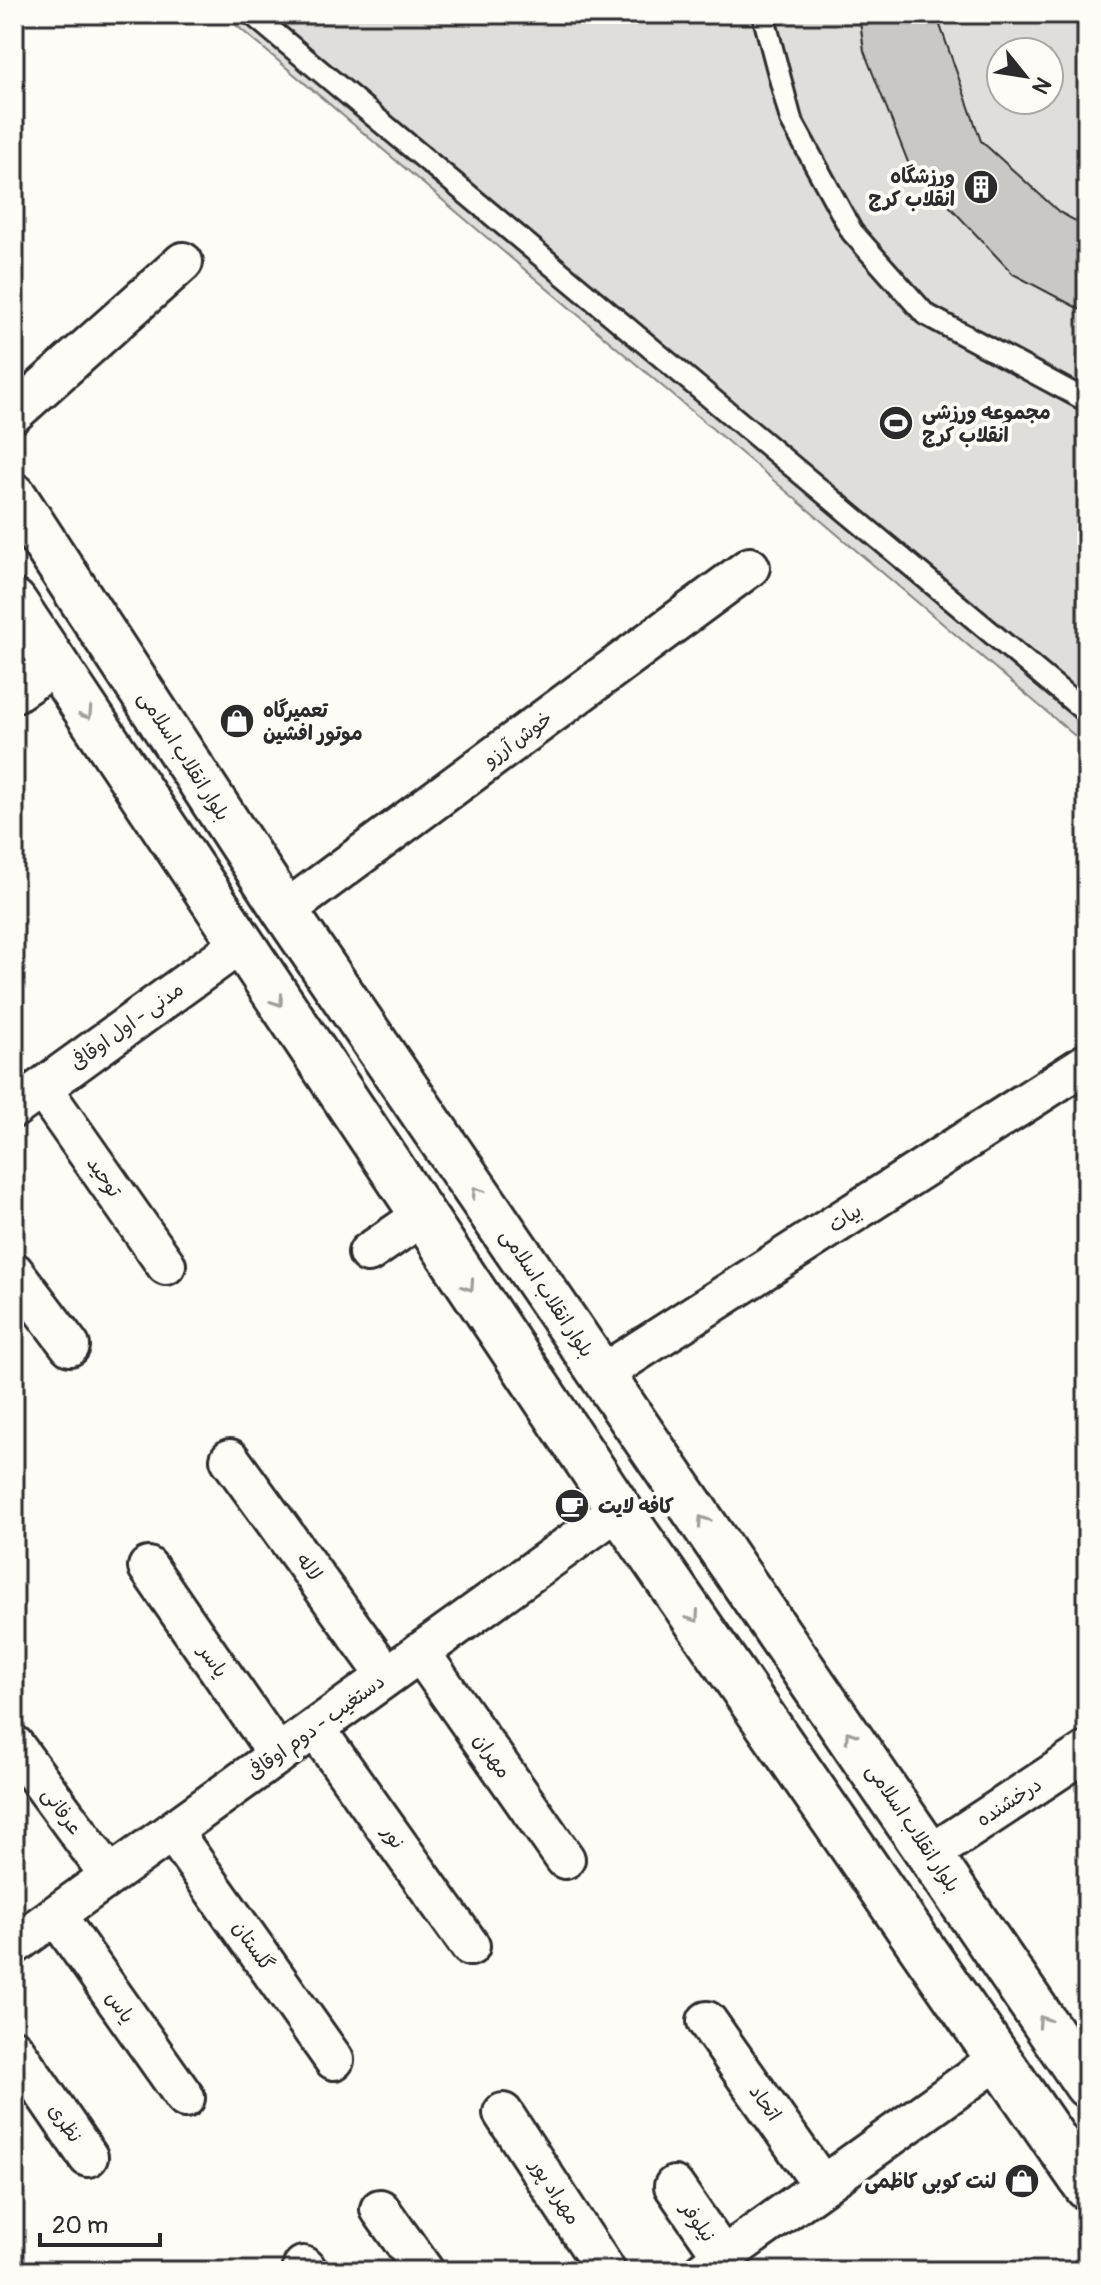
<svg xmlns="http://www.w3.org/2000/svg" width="1101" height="2285" viewBox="0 0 1101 2285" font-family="Pangolin,'Playpen Sans Arabic',sans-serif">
<rect width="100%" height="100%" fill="#fdfcf7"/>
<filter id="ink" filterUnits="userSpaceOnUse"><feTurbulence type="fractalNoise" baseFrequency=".0125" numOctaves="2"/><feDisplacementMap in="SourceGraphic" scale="16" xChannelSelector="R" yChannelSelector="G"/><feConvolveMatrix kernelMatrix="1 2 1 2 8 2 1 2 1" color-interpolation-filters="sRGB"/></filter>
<g filter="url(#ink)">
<!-- green -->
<path fill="#dfdeda" stroke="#858482" stroke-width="2" fill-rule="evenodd" d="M223,14H1087V746ZM1001,52H1049V100H1001Z"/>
<!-- building -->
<path fill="#c9c8c4" stroke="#2b2b2b" stroke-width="2" d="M859,14H936L981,141L1059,212L1087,227V313L1013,274L908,162L864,51Z"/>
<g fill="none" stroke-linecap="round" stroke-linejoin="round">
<!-- lane casing -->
<g stroke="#2b2b2b" stroke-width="26">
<path id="lane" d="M252,14L1087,713
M763,14L791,120L852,232L925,314L1087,401"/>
</g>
<!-- street casing -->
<g stroke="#2b2b2b" stroke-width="44">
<path id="street" d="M14,413L183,262
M14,693L55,665
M285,911L750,567
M42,1088L166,1265
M14,1108L240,944
M368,1253L422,1216
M14,1272L70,1346
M602,1374L1087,1063
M230,1459L387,1676
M148,1567L278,1755
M420,1652L565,1859
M315,1728L470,1946
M14,1745L110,1876
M172,1831L334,2060
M931,1854L1087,1751
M56,1915L185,2098
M14,1945L619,1509
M707,2021L822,2185
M14,2049L88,2157
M503,2113L606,2271
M674,2186L723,2257
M380,2209L424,2271
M303,2266L308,2271
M703,2271L1000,2058"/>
</g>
<!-- secondary casing -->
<g stroke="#2b2b2b" stroke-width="50">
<path id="secondary" d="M14,496L285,911L1087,2085
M14,602L619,1509L1087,2187"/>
</g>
<!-- lane -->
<use href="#lane" stroke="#fdfcf7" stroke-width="20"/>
<!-- street -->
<use href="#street" stroke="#fdfcf7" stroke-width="38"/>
<!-- secondary -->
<use href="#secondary" stroke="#fdfcf7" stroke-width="44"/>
</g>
<!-- one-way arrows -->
<defs><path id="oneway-chevron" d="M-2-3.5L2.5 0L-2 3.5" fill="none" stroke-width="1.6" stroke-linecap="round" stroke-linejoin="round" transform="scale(2)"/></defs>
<g stroke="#9e9e9b">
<use href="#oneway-chevron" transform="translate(87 714) rotate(57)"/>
<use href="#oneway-chevron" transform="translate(278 1001) rotate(56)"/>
<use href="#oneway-chevron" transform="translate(477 1192) rotate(-124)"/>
<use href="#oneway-chevron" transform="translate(469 1286) rotate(56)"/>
<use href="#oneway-chevron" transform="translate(703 1521) rotate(-124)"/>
<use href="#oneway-chevron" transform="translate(694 1617) rotate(55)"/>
<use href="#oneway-chevron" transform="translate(850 1736) rotate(-124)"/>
<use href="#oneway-chevron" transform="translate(1043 2021) rotate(-124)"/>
</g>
</g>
<!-- icons -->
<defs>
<g id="building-disc" transform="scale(1.8)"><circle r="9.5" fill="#2b2b2b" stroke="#fdfcf7"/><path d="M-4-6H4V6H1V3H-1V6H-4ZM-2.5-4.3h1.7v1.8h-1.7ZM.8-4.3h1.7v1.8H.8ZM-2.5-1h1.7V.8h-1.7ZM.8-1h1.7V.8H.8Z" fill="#fff"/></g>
<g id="stadium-disc" transform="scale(1.8)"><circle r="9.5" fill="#2b2b2b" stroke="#fdfcf7"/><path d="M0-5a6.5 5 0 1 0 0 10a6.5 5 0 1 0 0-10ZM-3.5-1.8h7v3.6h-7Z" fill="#fff"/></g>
<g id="shop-disc" transform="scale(1.8)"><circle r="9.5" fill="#2b2b2b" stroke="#fdfcf7"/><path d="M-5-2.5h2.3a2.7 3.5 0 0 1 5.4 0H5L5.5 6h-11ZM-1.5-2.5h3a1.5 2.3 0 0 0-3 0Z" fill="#fff"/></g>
<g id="cafe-disc" transform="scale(1.8)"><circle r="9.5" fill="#2b2b2b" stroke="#fdfcf7"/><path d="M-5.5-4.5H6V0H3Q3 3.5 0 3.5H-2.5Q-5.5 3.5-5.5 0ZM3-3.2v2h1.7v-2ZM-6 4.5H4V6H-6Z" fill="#fff"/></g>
</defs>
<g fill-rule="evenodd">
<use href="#building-disc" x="981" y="187"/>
<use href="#stadium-disc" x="896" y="423"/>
<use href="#shop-disc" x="237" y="721"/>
<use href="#cafe-disc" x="572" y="1506"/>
<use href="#shop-disc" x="1022" y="2181"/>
</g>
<g text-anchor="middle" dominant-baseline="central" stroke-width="8" stroke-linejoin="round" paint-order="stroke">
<!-- poi labels -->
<g font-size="20" font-weight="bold" fill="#2b2b2b" stroke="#fdfcf7" text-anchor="start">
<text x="955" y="176" text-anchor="end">ورزشگاه<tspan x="955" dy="23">انقلاب کرج</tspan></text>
<text x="922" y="412">مجموعه ورزشی<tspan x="922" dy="23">انقلاب کرج</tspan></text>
<text x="263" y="710">تعمیرگاه<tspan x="263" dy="23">موتور افشین</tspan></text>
<text x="598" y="1506">کافه لایت</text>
<text x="996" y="2181" text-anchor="end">لنت کوبی کاظمی</text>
</g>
<!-- street labels -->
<g font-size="20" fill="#2b2b2b" stroke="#fdfcf7">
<text transform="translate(518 739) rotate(-36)">خوش آرزو</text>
<text transform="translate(184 756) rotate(57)">بلوار انقلاب اسلامی</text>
<text transform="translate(127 1026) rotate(-36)">مدنی - اول اوقافی</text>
<text transform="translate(104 1177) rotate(55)">توحید</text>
<text transform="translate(845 1218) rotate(-33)">بیات</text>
<text transform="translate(547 1293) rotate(56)">بلوار انقلاب اسلامی</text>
<text transform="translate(309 1567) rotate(54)">لاله</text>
<text transform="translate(213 1661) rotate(55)">یاسر</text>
<text transform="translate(316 1727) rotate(-36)">دستغیب - دوم اوقافی</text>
<text transform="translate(492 1756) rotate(55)">مهران</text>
<text transform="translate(1009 1802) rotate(-33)">درخشنده</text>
<text transform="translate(62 1811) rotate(54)">عرفانی</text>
<text transform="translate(913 1828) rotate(56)">بلوار انقلاب اسلامی</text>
<text transform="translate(393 1837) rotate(55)">نور</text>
<text transform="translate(253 1946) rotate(55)">گلستان</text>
<text transform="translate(120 2007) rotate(55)">یاس</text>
<text transform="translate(765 2103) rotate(55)">اتحاد</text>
<text transform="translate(65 2123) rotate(55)">نظری</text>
<text transform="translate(555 2192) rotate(57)">مهراد پور</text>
<text transform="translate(698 2222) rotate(55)">نیلوفر</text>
</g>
</g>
<!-- margin -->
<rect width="1101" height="2285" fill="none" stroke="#fdfcf7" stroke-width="48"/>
<rect x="24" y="24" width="1053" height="2237" fill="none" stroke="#2b2b2b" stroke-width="3" filter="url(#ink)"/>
<!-- north arrow -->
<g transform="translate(1025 76) rotate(120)"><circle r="38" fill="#fdfcf7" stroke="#a9a8a5" stroke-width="2"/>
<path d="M0-6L14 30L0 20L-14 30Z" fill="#2b2b2b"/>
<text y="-12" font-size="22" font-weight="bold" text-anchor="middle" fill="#2b2b2b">N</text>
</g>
<!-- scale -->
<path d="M40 2233v12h120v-12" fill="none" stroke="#2b2b2b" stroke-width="4"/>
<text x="52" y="2233" font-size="24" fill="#2b2b2b" stroke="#fdfcf7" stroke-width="6" paint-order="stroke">20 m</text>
</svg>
